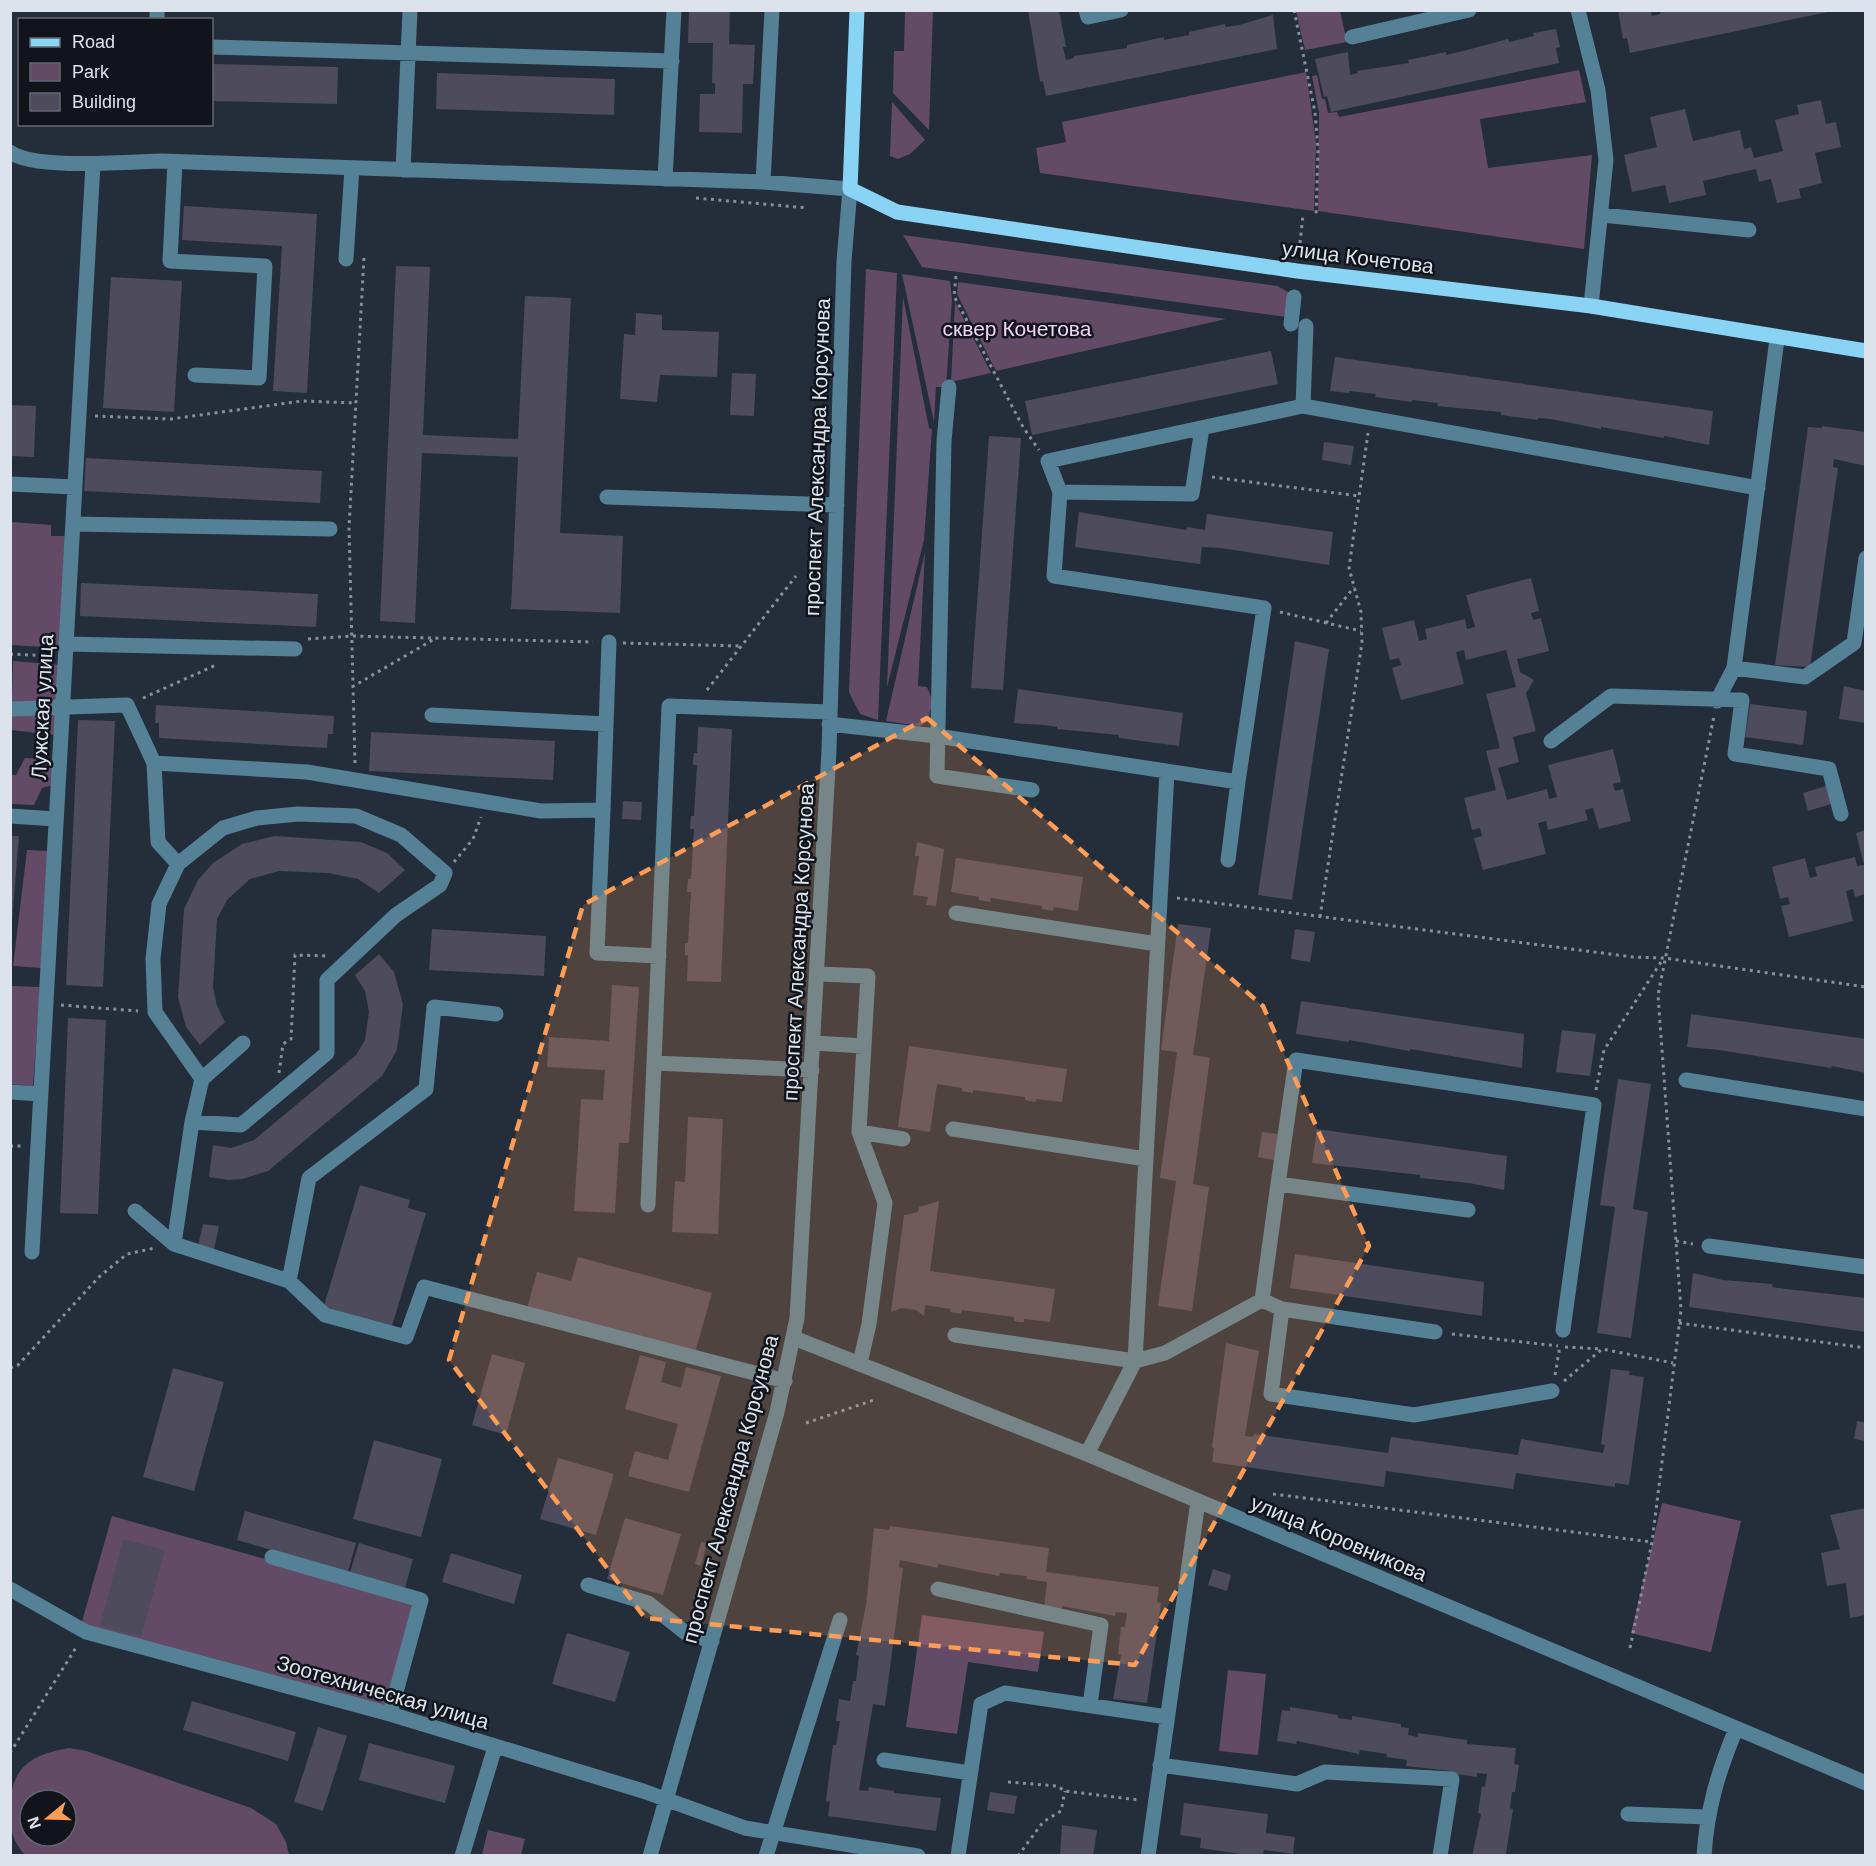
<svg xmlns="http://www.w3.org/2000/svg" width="1876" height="1866" viewBox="0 0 1876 1866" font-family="Arial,sans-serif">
<rect width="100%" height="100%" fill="#242d3a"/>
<!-- green -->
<path fill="#634b67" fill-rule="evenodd" d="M905,11H933L929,130L893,93L894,51H904Z
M1296,11H1340L1347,42L1305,50Z
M1579,70L1586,102L1480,119L1488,168L1592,155L1584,249L1318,211L1319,113L1312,76L1317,75L1322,99H1325L1328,113L1337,112L1339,117Z
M1306,72L1316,143L1314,211L1040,173L1036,148L1066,142L1062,122Z
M892,102L925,140L910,154L898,159L890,156Z
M903,235L1277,286L1290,293L1287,317L922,267Z
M866,269L897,273L878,720L860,714L849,692Z
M902,274L950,281L952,299L946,387H936L934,422Z
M958,282L1226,319L996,371L957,294Z
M903,297L929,428L932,429L924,540L887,687Z
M955,302L991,373L951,382Z
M11,522L51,525V536H68L60,648L11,645Z
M925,552L918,686L927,687L933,702L927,722L920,726L886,721Z
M13,661L61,665L55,735L11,730Z
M25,758L57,760L54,785L42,788L34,805L11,804L10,775H16Z
M27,850L48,851L41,968L13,966Z
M11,986L40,987L33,1086L11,1084Z
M1662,1503L1741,1521L1711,1652L1631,1633Z
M112,1516L417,1602L386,1711L81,1625Z
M922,1615L1044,1632L1038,1672L968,1662L957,1734L906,1727Z
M1228,1670L1266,1674L1258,1755L1219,1751Z
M69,1748L86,1751L251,1808L276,1824L286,1842L289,1855H25C13,1841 10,1831 10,1812C10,1769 28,1755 69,1748ZM30,1800H66V1836H30Z
M488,1830L525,1839L521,1855H482Z"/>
<!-- building -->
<path fill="#4d4b5c" d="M689,10H730L729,44L755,45L753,84H743L742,133L699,132L700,94H715V83H712L713,43H688Z
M1028,10H1059L1066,47H1063L1066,60L1074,58V56L1127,48V45L1164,37V40L1189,35V32L1225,24L1226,27L1239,25L1273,15L1277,49L1046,96L1043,81L1040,82Z
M1618,10H1651L1652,16L1660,14L1661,10L1828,12L1630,53L1627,38L1623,39Z
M1556,29L1560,47L1556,48L1559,63L1331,112L1327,96L1324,97L1315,59L1348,52L1350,75L1358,73L1357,71L1409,63L1408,60L1446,52V55L1459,52L1508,39L1509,42L1534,36L1533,33Z
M212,64L338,67L337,104L212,101Z
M437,73L615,79L614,115L436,109Z
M1821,100L1826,124L1836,122L1841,147L1815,153L1822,183L1799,189L1801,198L1777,203L1771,179L1759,182L1756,169L1703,181L1706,195L1669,203L1665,185L1632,192L1624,155L1657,147L1650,117L1685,109L1693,141L1740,130L1744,149L1751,147L1754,158L1783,151L1775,120L1799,114L1797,105Z
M184,206L317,214L307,393L273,391L282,246L182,240Z
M396,266L430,267L423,435L518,439L525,296L571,298L560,533L623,536L620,613L511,609L518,457L422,453L415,623L380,621Z
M111,277L182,281L174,412L103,408Z
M636,313L662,315V330L719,332L717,377L660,375L657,402L620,399L624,334L635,335Z
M1271,351L1278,384L1032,435L1025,401Z
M1335,357L1713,411L1709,445L1664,436V438L1601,427V429L1551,419L1538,418V420L1501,415V412L1437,406L1438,403L1412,400V402L1375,397L1376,394L1349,391V393L1330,391Z
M732,373L756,374L754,416L730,415Z
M11,405L36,406L34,457L10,456Z
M1822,426L1866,432V466L1834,459L1833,467L1838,468L1810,667L1775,665L1808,427L1822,428Z
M989,436L1021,438L1003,690L971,688Z
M1324,442L1354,446L1351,465L1322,460Z
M86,458L322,471L320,503L84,491Z
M1079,512L1186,530L1187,527L1205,530L1207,514L1333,532L1329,565L1221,548L1202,547L1200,564L1075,547Z
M1531,578L1539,611L1531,613L1533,620L1541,618L1549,651L1517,659L1520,672L1534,680L1526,693L1536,731L1513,737L1519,762L1498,768L1507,800L1547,789L1549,799L1557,797L1548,765L1613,749L1621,782L1613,784L1615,791L1623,789L1631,821L1599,829L1593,808L1585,810L1588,820L1548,830L1546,821L1538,823L1546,854L1483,870L1474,838L1482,836L1480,828L1472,830L1464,798L1496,790L1486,751L1500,748L1486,694L1516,687L1506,650L1466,660L1464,650L1456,652L1464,684L1401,700L1392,668L1401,665L1399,658L1390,660L1382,628L1414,620L1419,641L1427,639L1425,629L1465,619L1467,629L1475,627L1466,595Z
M81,583L318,594L316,627L80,616Z
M1295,641L1329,649L1292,900L1258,895Z
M1844,686L1866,691V723L1839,719Z
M1018,689L1183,713L1179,746L1119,738V735L1057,729V727L1044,725L1014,723Z
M1750,704L1807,711L1803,745L1745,737Z
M156,705L334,716L333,734H328L327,748L159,738V723H155Z
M78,720L115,721L103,987L66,985Z
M698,727L732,729L721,982L687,981L688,955H685V943H688L691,892H687L688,879H691L694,829H690L691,816H694L697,765H693V759L694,753H697Z
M371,732L555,741L553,780L369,771Z
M1826,786L1831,804L1808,811L1803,793Z
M623,801L642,802L641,820L622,819Z
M1866,830V894L1855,897L1853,889L1846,891L1853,921L1789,937L1781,906L1790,904L1788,897L1780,899L1772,867L1805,858L1810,878L1817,876L1815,867L1855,857L1857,866L1864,865L1856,833Z
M10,836H19L12,921H10Z
M275,836L361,842L387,853L405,870L379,893L358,879L328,873L279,871L250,879L227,900L217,919L213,987L217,1006L225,1022L200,1045L186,1027L178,997L184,909L198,880L213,863L242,844Z
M917,842L944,849L936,906L926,905L928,897L913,895L919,856H915Z
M956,858L1083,877L1078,911L1054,907L1053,911L1042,909V906L991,898L990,902L979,900V897L951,892Z
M1178,924L1211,928L1193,1055L1210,1058L1193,1184L1209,1187L1192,1311L1158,1306L1176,1181L1160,1178L1177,1052L1161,1050Z
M432,929L546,936L544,976L429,970Z
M1295,929L1315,932L1310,962L1291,959Z
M379,954L394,972L403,1004L397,1050L382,1076L268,1171L242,1179L228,1180L209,1177L213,1145L231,1148L254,1140L356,1055L365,1040L369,1012L365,991L355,975Z
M612,985L639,987L629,1143H619L615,1213L574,1211L581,1099L603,1100L605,1070L547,1067L549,1037L609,1041Z
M1301,1001L1524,1034L1522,1068L1410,1049V1051L1349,1040V1042L1296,1034Z
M1691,1014L1866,1039V1073L1832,1066L1831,1068L1719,1050L1687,1047Z
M68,1018L106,1020L98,1214L60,1213Z
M1562,1030L1596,1034L1590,1076L1556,1072Z
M909,1046L1067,1069L1062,1102L1036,1099V1102L1030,1101L1025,1100V1097L973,1090V1093L962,1091V1088L937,1084L930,1132L898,1127Z
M1618,1079L1651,1084L1633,1209L1648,1212L1631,1338L1597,1333L1615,1207L1600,1205Z
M688,1117L723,1119L718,1234L672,1232L675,1181L685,1182Z
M1317,1129L1507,1156L1504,1190L1469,1183L1420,1178V1175L1312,1163Z
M1262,1132L1278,1134L1274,1160L1258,1157Z
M360,1185L410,1200L408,1208L426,1213L391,1329L323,1309Z
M939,1201L930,1271L1055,1289L1050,1322L1024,1319V1322H1019L1014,1321V1317L962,1310L961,1314L956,1313L950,1312L951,1309L925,1305L924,1316L916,1310L902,1308L891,1312L904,1215L918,1212L919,1207Z
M203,1224L219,1226L214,1250L198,1246Z
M1295,1254L1484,1282L1482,1316L1290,1288Z
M578,1257L712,1293L695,1353L527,1309L537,1272L571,1281Z
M1693,1273L1723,1280L1773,1284L1772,1287L1786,1289L1866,1298V1332L1689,1307Z
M1226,1343L1259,1351L1245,1436L1253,1437L1254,1434L1388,1453L1391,1437L1518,1455L1521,1439L1603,1453L1605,1445L1601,1444L1611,1369L1630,1371L1629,1375L1644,1377L1629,1485L1615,1483V1487L1516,1473L1513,1489L1386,1471L1384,1487L1212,1462L1214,1448L1212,1447Z
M492,1354L525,1363L506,1435L472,1425Z
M640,1355L666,1362L661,1382L681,1388L686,1367L721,1376L689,1492L628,1476L635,1451L668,1460L678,1424L625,1409Z
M173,1368L224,1382L194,1491L143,1477Z
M1857,1421L1866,1423V1441L1854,1439Z
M374,1440L442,1459L421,1537L353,1519Z
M558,1458L614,1474L596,1535L540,1519Z
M1866,1508V1615L1850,1618L1846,1583L1827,1586L1821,1553L1840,1549L1830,1515Z
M245,1511L356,1543L348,1572L237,1540Z
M625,1518L681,1534L663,1595L607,1579Z
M890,1526L1049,1548L1046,1572L1159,1587L1157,1602L1161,1603L1147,1703L1113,1699L1121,1655L1118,1654L1121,1627H1125L1127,1613L1116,1612L1115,1616L1062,1606V1609L1044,1606L1047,1582L1026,1579L1027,1576L1000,1573L999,1576L938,1564V1568L900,1560L899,1567L903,1568L885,1706L873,1704L859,1790L868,1791L869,1787L894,1791V1793L941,1798L936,1831L828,1816L830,1802L826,1801L833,1745H836L840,1721H836L839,1699L850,1701L853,1681H856L859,1656L856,1655L866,1605L874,1528L889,1530Z
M123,1539L165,1550L141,1637L100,1626Z
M701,1542L707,1543L701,1566L695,1564Z
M359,1543L413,1559L405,1588L350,1572Z
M451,1553L522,1575L514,1604L442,1582Z
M1213,1569L1231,1575L1227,1591L1208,1585Z
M567,1633L630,1652L615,1702L552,1684Z
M192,1701L296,1732L288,1761L183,1730Z
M1290,1707L1338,1715V1718L1352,1720V1716L1401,1724V1727L1409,1728L1408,1735L1418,1737V1733L1467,1740V1744L1516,1748L1514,1764L1519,1765L1515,1792H1512L1510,1808L1513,1809L1506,1854L1472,1856L1481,1814L1478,1813L1482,1786L1485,1787L1487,1774L1477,1773V1777L1450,1773L1451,1771L1406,1766L1407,1760L1386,1757L1387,1754L1360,1750L1359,1754L1297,1741L1296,1744L1277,1741L1282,1710L1290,1711Z
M318,1727L347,1736L323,1811L294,1802Z
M369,1743L455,1766L445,1803L359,1780Z
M990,1792L1017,1796L1014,1814L987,1810Z
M1184,1803L1268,1814L1266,1833L1295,1837L1293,1854L1264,1850L1263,1856H1254L1200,1848L1201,1838L1180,1835Z
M1062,1825L1097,1830L1093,1856H1060Z"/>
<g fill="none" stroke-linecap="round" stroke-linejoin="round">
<!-- path -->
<path stroke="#888f9a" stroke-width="3" stroke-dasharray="3 4.5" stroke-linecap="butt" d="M1294,10L1315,112L1318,149L1316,217
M696,198L808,208
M1300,243L1303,215
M956,276L954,296L1023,427L1039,450
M95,416L171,419L302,401L356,403
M1212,477L1359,496
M1280,612L1361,631
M1326,623L1354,587
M308,639L351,636L593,642
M623,643L741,646
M10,654L51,656
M352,687L436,638
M707,690L796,576
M143,698L216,665
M355,763L349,528L364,257
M454,862L473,839L481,817
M1177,898L1633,957L1664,958L1866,987
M1320,917L1362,643L1361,612L1349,568L1368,433
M61,1005L138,1011
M279,1073L283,1044L291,1039L295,955L328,956
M1596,1090L1604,1050L1663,959
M10,1146H21
M1676,1241L1693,1244
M1679,1323L1866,1348
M1452,1334L1558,1346
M1565,1347L1602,1349
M10,1368L18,1365L99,1277L127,1254L155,1248
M1555,1375L1560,1346
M1564,1381L1602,1349L1673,1363
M806,1423L877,1399
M1273,1494L1652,1542
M1630,1648L1652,1542L1681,1310L1658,995L1714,716
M10,1753L77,1646
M1008,1782L1057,1786L1065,1791L1139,1800
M1018,1856L1043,1822L1061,1811L1065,1791"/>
<!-- minor -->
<path stroke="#548195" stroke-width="15" d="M1086,10L1088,17L1121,10
M1578,10L1598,90L1606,160L1591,306
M157,20V10
M1352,37L1469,10
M212,47L672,61
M10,152C34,170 128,162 161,161L763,182L850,189L844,261L829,750L797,1318L777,1412L650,1856
M175,162L170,261L265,266L259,378L195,375
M403,170L410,10
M665,179L674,10
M763,182L772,10
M1602,215L1749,230
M346,259L352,168
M1291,324L1294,297
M949,387L944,441L937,776L1032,790
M1303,406L1758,488
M10,484L75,487
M1060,492L1192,494L1202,428
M607,497L837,505
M73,524L330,529
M66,644L295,649
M1734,668L1805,677L1854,643L1866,558
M1717,701L1734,668L1777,339
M10,709L127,705L154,763L158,842L178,864
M432,715L606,724
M829,724L937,736L1238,782L1264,608L1054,576L1060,492L1048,461L1303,406L1306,326
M1551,741L1611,696L1742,700L1735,754L1829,769L1841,814
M154,763L307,772L541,811L603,810L609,642
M603,810L597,953L659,956
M10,816L56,819
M1228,860L1238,782
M956,913L1157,944
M818,974L868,976L859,1132L885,1203L869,1324L860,1363
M814,1043L864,1046
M654,1063L812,1070
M1686,1080L1866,1109
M10,1092L41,1094
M192,1122L241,1125L327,1053V980L396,915L440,885L445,873L401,835L356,816L298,814L257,818L223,828L178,864L159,904L153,959L155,1012L202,1079
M953,1129L1146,1159
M859,1132L903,1139
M1278,1184L1296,1060L1594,1105L1563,1330
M648,1205L669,706L830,712
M135,1211L174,1244L289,1281L309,1178L426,1089L434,1007L496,1014
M174,1244L192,1122L202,1079L243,1043
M1709,1246L1866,1267
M32,1252L93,164
M289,1281L325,1315L406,1337L424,1287L785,1381
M1262,1300L1278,1184L1468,1210
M1282,1309L1271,1394L1414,1415L1552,1391
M955,1335L1135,1361L1167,772
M794,1338L1087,1454L1866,1783
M1087,1454L1135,1361L1165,1353L1262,1300L1282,1309L1435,1332
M272,1557L421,1600L390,1714
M588,1585L648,1603L686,1633L712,1641
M10,1589L86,1632L390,1714L643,1791L745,1828L918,1856
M938,1589L1101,1625L1090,1705
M884,1760L970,1773
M1160,1765L1297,1784L1325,1772L1452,1779L1440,1856
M1628,1814L1706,1817
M462,1856L495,1747
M766,1856L840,1620
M958,1856L981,1704L1005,1693L1167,1717
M1148,1856L1198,1501
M1704,1856C1707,1809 1718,1772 1736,1729"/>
<!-- major -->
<path stroke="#89d4f5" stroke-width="15" d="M857,10L850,189L897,212L1297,271L1591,306L1866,351"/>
</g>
<!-- marked area -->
<path fill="#fd9c55" fill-opacity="0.2" stroke="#fd9c55" stroke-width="4.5" stroke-dasharray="12 8" stroke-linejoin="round" d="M927,718L1263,1006L1369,1246L1135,1665L645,1618L449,1360L583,905Z"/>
<g text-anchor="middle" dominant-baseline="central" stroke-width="5" stroke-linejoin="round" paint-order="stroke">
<!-- street labels -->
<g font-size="21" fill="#dde3ec" stroke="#11151b">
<text transform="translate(1358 257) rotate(7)">улица Кочетова</text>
<text transform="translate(817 457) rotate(-88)">проспект Александра Корсунова</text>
<text transform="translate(42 707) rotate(-87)">Лужская улица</text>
<text transform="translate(798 942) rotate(-87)">проспект Александра Корсунова</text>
<text transform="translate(730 1489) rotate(-75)">проспект Александра Корсунова</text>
<text transform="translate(1339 1538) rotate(23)">улица Коровникова</text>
<text transform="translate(383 1692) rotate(16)">Зоотехническая улица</text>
</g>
<!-- park labels -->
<g font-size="21" fill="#f3d3f8" stroke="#11151b">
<text x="1017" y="328">сквер Кочетова</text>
</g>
</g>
<!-- border -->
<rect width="1876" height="1866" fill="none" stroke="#dde3ec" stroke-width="24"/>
<!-- legend -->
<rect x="18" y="18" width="195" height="108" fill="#11151b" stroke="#63676f" stroke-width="1.5"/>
<rect x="30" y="38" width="30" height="9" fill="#89d4f5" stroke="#63676f" stroke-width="1.5"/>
<text x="72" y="48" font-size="18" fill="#dde3ec">Road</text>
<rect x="30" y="63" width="30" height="18" fill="#634b67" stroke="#63676f" stroke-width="1.5"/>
<text x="72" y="78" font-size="18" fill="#dde3ec">Park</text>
<rect x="30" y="93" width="30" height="18" fill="#4d4b5c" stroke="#63676f" stroke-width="1.5"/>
<text x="72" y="108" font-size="18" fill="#dde3ec">Building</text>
<!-- north arrow -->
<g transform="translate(48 1818) rotate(251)"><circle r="28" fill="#11151b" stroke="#63676f" stroke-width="1.5"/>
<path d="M0-4.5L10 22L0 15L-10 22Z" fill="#fd9c55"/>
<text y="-9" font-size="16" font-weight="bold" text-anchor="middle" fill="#dde3ec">N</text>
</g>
</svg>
